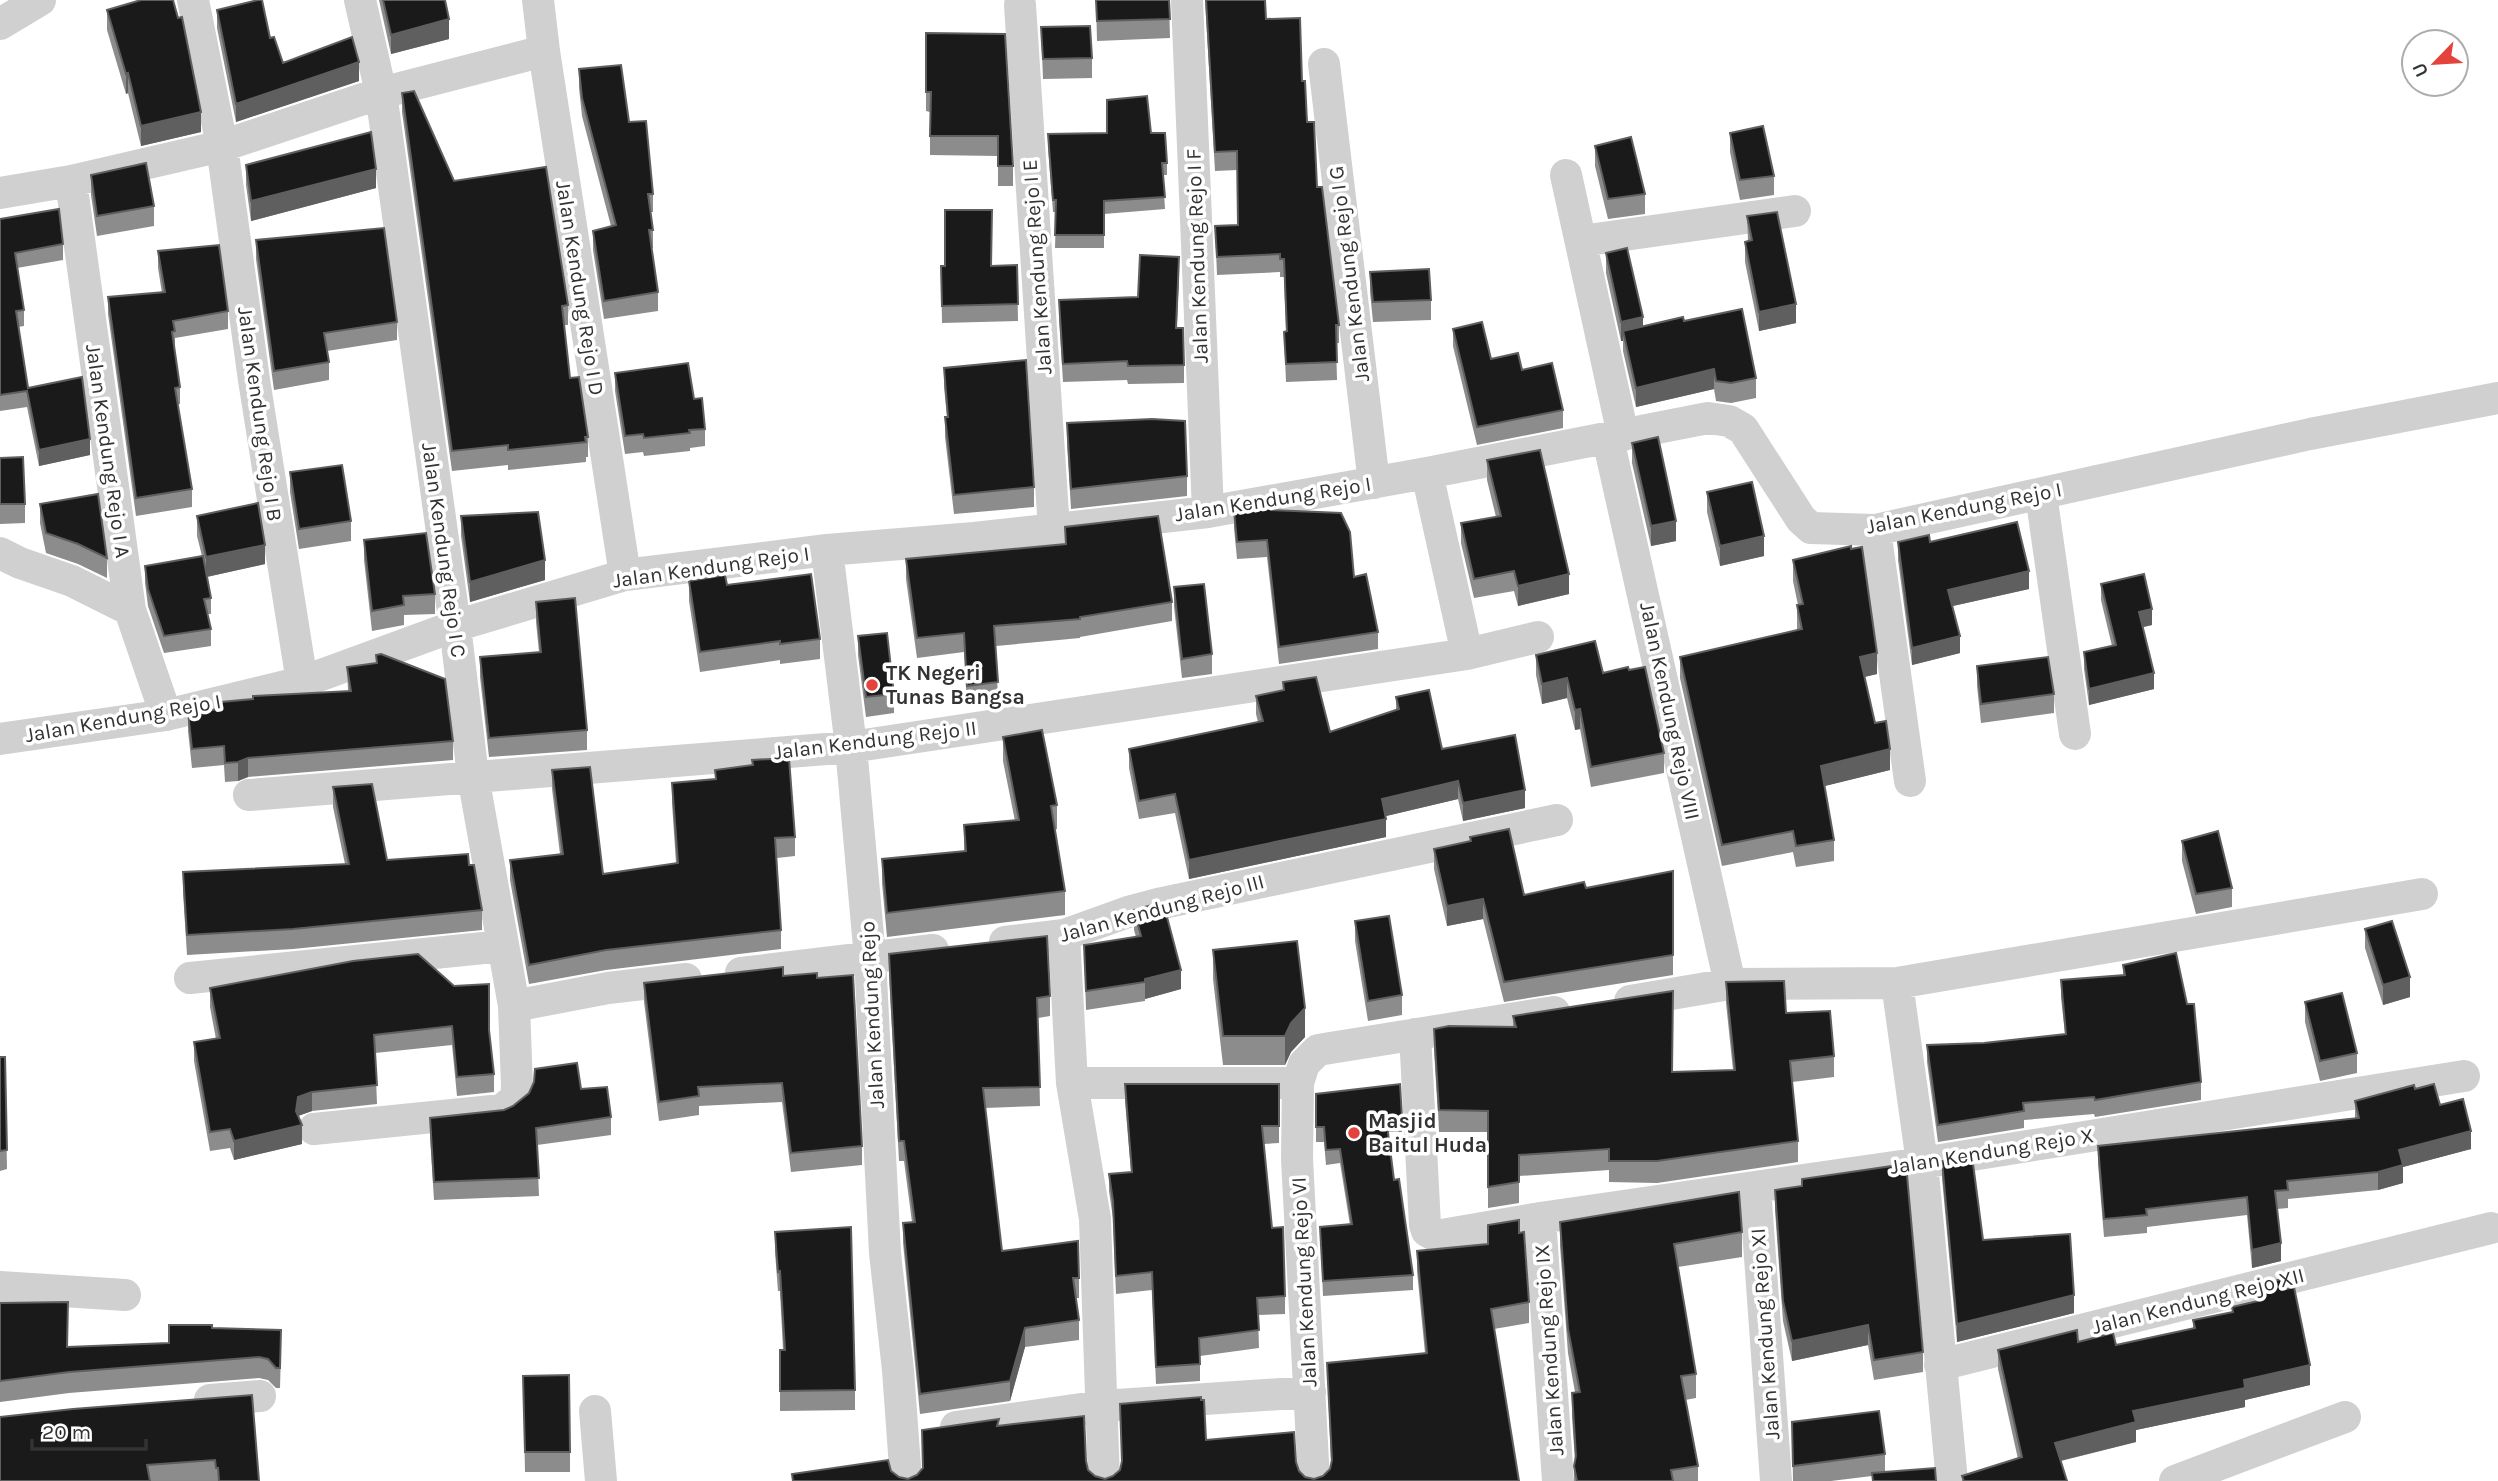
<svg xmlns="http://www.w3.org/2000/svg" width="2498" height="1481" viewBox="0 0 2498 1481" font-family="Karla,sans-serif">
<rect width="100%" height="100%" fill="#fff"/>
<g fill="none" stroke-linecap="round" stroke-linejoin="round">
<!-- minor -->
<path stroke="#d0d0d0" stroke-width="32" d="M193,0L222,146L254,380L302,682
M538,0L544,51L625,575
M1187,0L1208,512
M1020,5L1054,530
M0,24L40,0
M1324,64L1374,483
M1566,175L1623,435
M71,181L130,610L166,715
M0,193L71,181L222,146L381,93L544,51
M1581,241L1795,211
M1608,439L1730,984
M1427,473L1467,654
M2041,494L2075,734
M1875,530L1910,781
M827,550L851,747L870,958L885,1253L898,1370L906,1481
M0,553L20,563L72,581L130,610
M0,739L166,715L302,682L455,626L625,575L827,550L974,538L1208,512L1427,473L1708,418L1729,421L1743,429L1801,519L1811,528L1875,530L2310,434L2498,398
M249,795L851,747L1467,654L1538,637
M1064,935L1072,1083
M1005,942L1064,935L1128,912L1158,904L1557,820
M741,973L933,950
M190,978L503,946
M1897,983L1922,1163L1952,1481
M1630,1001L1730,984L1897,983L2422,894
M514,1006L608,988L686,979
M1415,1034L1425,1225L1427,1231L1436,1236L1540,1218L1922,1163L2464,1076
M314,1129L502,1110L516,1098L517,1086L514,1006L473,776L455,626L381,93L360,0
M1755,1187L1776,1481
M1540,1218L1558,1481
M0,1287L125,1295
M1940,1365L2491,1228
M210,1400L260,1396
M595,1411L601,1481
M956,1427L1102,1406L1310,1392
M1104,1481L1095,1219L1072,1083H1298
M1314,1481L1297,1159L1298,1083L1304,1064L1318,1050L1554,1012
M2175,1481L2345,1417"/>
</g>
<!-- wall -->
<path fill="#8c8c8c" d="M379,0H445L449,39L391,54Z
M1096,0H1169L1170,38L1097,41Z
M1205,0H1265L1266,19L1302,81L1317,187L1339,325V343H1336L1337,380L1286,382L1284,332L1286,331L1284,277H1280V272L1217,275L1215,226L1238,225L1237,170L1215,171Z
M107,10L201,132L141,146L128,93L126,94L107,30Z
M217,10L270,38L283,63L359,81L236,122L217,28Z
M1041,27L1092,58V78L1043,79Z
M926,33L1005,34L1013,166V186H998V156L930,155V112L926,111Z
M579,69L629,122L653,194V212H651L653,230V248H651L658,292V311L604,319L593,250V231L611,226L582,116L579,88Z
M402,93L454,181L568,305V325H564L570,378L588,437V457H586V462L508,470V465L452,471L402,112Z
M1107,133H1151L1167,163V175H1163L1165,209L1104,214V248H1055L1056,212H1053L1048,147V134Z
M1730,133L1774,176V195L1740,200L1730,152Z
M1595,146L1645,194V214L1608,219L1595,166Z
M246,165L376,188L251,221L246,185Z
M91,175L154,206V226L97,236L91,195Z
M1747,216L1796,323L1759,331L1745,262V242L1748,241Z
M0,219L63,244V260L17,268L24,310V326L18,327L28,388L90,455L39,466L27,407L0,411Z
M256,240L397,322V340L327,351L329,362V380L274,390L256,259Z
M158,251L228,311V329L175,338V349H174L180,387V404L177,405L192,489V507L136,516L108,314V297L162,293L158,268Z
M1606,253L1643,327L1684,321L1756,378V398L1731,403L1716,401L1714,389L1636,407L1623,351V341H1621L1606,273Z
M1017,265L1018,321L942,323L941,266Z
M1370,272L1431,300V320L1373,322L1370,292Z
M1179,275L1176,328L1184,365V383L1128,384L1127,380L1063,382L1059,318V300L1138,297Z
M1453,329L1491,359L1522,370L1563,410V428L1477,445L1453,346Z
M944,368L1034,487V507L954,514L945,437V417H947L944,387Z
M615,373L694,399L705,429V446L690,448V451L644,456L643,452L625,454L615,391Z
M1067,423L1187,476V496L1071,509L1067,443Z
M1632,443L1676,541L1651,546L1632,463Z
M0,458L25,504V523L0,524Z
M1487,460L1569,594L1518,606L1514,591L1474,598L1461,543V523L1496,517L1487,480Z
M290,472L351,521V541L299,549L290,492Z
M1707,492L1764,556L1720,566L1707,512Z
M40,504L107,558V578L78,564L46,553L40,523Z
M1271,510L1378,632V649L1279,664L1267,557L1237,559L1234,528V511Z
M197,516L265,564L207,577L211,598V614H207L211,629V646L164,653L148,606L145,583V566L202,556L197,536Z
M461,516L545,580L470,602L461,536Z
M1065,527L1172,602V621L1080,637V638L996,646L998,702L967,705L964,652L917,658L906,579V559L1065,544Z
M364,540L435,594V614L404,615V625L372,631L364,560Z
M1898,542H1930L2029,589L1953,606L1960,653L1912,665L1898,560Z
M1793,560L1877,674L1864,677L1875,723L1890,770L1824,786L1834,840V861L1796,867L1793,852L1722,866L1680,678V657L1797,630V605H1798L1793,581Z
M689,581L727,585L820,639V659L780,664V660L700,672L689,601Z
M2101,584L2152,625L2143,627L2154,689L2089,705L2084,669V652L2112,646L2101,600Z
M1174,587L1212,654V674L1182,678L1174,607Z
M536,602L587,730V750L489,757L480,677V657L539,652L536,622Z
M858,636L894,694V713L866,717L858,655Z
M376,655L453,741V760L248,777L238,781L225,782L224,765L192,768L188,731V712L221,709L348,691L347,667L376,663Z
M1536,655L1603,673L1629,670L1664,753V773L1591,787L1580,729L1575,730L1567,698L1542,704L1536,675Z
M1977,666L2054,694V713L1981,723L1977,686Z
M1283,682L1330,732L1396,710V697L1442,749L1525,808L1463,821L1458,799L1386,816V837L1189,879L1175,813L1139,819L1129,768V749L1258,722L1256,714V696L1283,690Z
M1003,737L1057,805V829L1055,830L1065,891V915L887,937L882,883V859L964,851V825L1015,821L1003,761Z
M552,770L603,874L676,863L672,803V783L715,779V770L795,837V856L777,858L781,930V949L606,970L529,984L510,880V860L560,854L552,789Z
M333,787L387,860L469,865L482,910V930L293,949L187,955L183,892V872L345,864L333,807Z
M1470,837L1524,895L1586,888L1673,871V975L1504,1002L1483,919L1447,926L1434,869V849L1470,841Z
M2182,841L2232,888V907L2196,914L2182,861Z
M1134,910L1181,989L1145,999V1001L1086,1010L1084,945L1136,937L1134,930Z
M1355,921L1402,995V1015L1368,1021L1355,941Z
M2365,929L2410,997L2383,1005L2365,948Z
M1213,950L1305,1037L1291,1052L1285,1065H1223L1213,979Z
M889,954L1050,996V1016L1038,1018L1040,1106L985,1108L1002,1251L1079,1278V1298H1076L1079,1320V1340L1025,1347L1010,1401L920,1414L903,1243V1223L912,1222L904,1161H899L889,974Z
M2123,965L2201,1082V1100L2095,1117L2094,1114L2024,1120V1128L1938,1142L1927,1062V1045L1984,1043L2065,1034L2061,997V980L2123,975Z
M783,976L817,978L862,1146V1165L791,1172L782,1102L699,1106V1115L659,1121L644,1002V983Z
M1726,982L1786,1013L1834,1056V1077L1792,1082L1798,1141V1162L1657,1183L1609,1182V1170L1519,1176V1203L1488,1208V1132H1439L1434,1050V1029L1513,1027V1016L1672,1072L1733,1070L1726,1003Z
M210,988L489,1030L494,1074V1092L457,1096L452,1045L375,1053L377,1104L312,1111L298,1116L302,1144L234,1160L230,1148L210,1151L194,1061V1042L216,1039L210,1007Z
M2305,1002L2357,1053V1073L2320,1081L2305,1022Z
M0,1057H5L7,1169L0,1171Z
M1125,1084H1279V1143L1264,1144L1272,1228L1285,1296V1314L1258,1315L1259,1348L1200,1356V1381L1156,1384L1152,1290L1116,1294L1113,1218L1109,1191V1174L1131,1172L1125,1101Z
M581,1089L611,1117V1135L537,1145L539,1196L434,1200L430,1136V1118L504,1110Z
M2415,1089L2440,1105L2471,1149L2403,1167V1183L2378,1190L2288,1199V1208L2277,1209L2281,1261L2252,1268L2247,1215L2147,1227V1233L2104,1237L2098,1164V1146L2355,1118V1101Z
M1316,1094L1402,1117V1132H1388L1394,1180L1413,1275V1290L1323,1296L1320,1227L1350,1225L1340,1163L1326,1165L1324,1142H1316Z
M1942,1161L1983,1240L2074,1313L1957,1342L1942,1178Z
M1775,1190L1923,1352V1372L1874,1380L1868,1345L1792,1361L1783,1321L1775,1210Z
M1560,1222L1742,1232V1257L1678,1267L1696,1374V1398L1685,1400L1698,1466V1481H1574V1466L1575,1461L1572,1417V1393L1575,1392L1568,1353L1560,1246Z
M775,1232L855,1390V1410L780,1411V1350H783L780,1291H778L775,1252Z
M1519,1233L1529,1302V1323L1494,1329L1519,1481H792V1474L891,1471L899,1477L908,1479L917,1475L922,1468L999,1425L1086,1461L1088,1470L1095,1476L1105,1479L1113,1476L1120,1470L1122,1463L1120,1404L1206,1440L1296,1462L1299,1471L1305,1477L1314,1479L1323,1476L1330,1469L1331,1463L1327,1363L1425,1353L1417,1271V1251L1488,1244Z
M2256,1286L2286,1289L2310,1385L2245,1400V1407L2136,1430V1442L2061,1461L2067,1481H1962V1476L2018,1459L1998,1369V1350L2078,1342L2116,1345L2193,1329V1320L2232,1312V1307L2256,1302Z
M0,1303L68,1323V1347L169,1343L212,1328L281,1351L280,1388H276L268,1380L259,1378L69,1393L0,1402Z
M523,1376L570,1452V1472H525Z
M252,1395L259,1481H0Z
M1792,1422L1885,1454V1472L1936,1481H1872V1476L1831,1481H1793Z"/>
<!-- shaded-wall -->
<path fill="#5f5f5f" d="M449,19V39L391,54V35Z
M359,62V81L236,122V104Z
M128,73V93L126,94V74Z
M201,112V132L141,146V126Z
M376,169V188L251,221V201Z
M1179,257V275L1176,346V328Z
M1796,304V323L1759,331V312Z
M1643,317V337L1623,331V341H1621V322Z
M1714,369V389L1636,407V388Z
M90,439V455L39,466V450Z
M1676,521V541L1651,546V526Z
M1764,536V556L1720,566V546Z
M265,545V564L206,577V557Z
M545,560V580L470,602V582Z
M2029,571V589L1948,607V590Z
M1569,574V594L1518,606V586Z
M2152,609V625L2139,628V612Z
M1960,636V653L1912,665V648Z
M1877,653V674L1860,678V657Z
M2154,673V689L2089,705V689Z
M1567,678V698L1542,704V684Z
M1580,709V729L1575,730V710Z
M1890,749V770L1821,787V766Z
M248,758V777L238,781V762Z
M1458,781V799L1382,817V799Z
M1525,790V808L1463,821V803Z
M1386,819V837L1189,879V860Z
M1483,899V919L1447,926V906Z
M1181,970V989L1145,999V979Z
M2410,977V997L2383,1005V985Z
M1305,1008V1037L1291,1052L1285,1065V1036L1291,1023Z
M312,1092V1111L298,1116L302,1125V1144L234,1160V1141L296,1111L298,1097Z
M2471,1131V1149L2403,1167V1183L2378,1190V1172L2399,1150Z
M2281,1243V1261L2252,1268V1250Z
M2074,1295V1313L1957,1342V1324Z
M1868,1325V1345L1792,1361V1341Z
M1025,1328V1347L1010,1401V1381Z
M2310,1365V1385L2245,1400V1407L2136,1430V1442L2055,1462V1443L2133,1411L2244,1380Z"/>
<!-- building -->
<path fill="#1a1a1a" stroke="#5f5f5f" stroke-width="2" d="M141,0H173L178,18L182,17L201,112L141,126L128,73L126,74L107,10Z
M258,0H262L270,38L274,37L283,63L352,37L359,62L236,104L217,10Z
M383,0H445L449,19L391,35Z
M1096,0H1169L1170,19L1097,21Z
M1206,0H1265L1266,19L1300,18L1302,81H1305L1307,122H1314L1317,187H1322L1339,325H1336L1337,362L1286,364L1284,332L1287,331L1284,259H1280V254L1217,257L1215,226L1238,225L1237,151L1215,152Z
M1090,26L1092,58L1043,59L1041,27Z
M926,33L1005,34L1013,166H998V136H930L931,92H926Z
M621,65L629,122L646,121L653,194H648L653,230H649L658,292L604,301L593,231L616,225L582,98L579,69Z
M414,91L454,181L546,167L568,305L562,306L570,378L579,377L588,437H585L586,442L508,450V445L452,451L402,93Z
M1147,96L1151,133H1165L1167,163H1162L1165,197L1104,201V235H1055L1056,200H1053L1048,134L1107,133V100Z
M1763,126L1774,176L1740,180L1730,133Z
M371,132L376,169L251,201L246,165Z
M1631,137L1645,194L1608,199L1595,146Z
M146,163L154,206L97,216L91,175Z
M59,209L63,244L15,253L24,310L16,311L28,388L82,377L90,439L39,450L27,391L0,395V219Z
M945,210H992L991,266L1017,265L1018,304L942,306L941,266H945Z
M1777,212L1796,304L1759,312L1745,242L1752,240L1747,216Z
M384,228L397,322L324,333L329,362L274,371L256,240Z
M219,245L228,311L173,321L175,331L172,332L180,387L175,388L192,489L136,498L108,297L165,292L158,251Z
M1627,248L1643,317L1621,322L1606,253Z
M1140,255L1179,257L1176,328H1183L1184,365L1128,366L1127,361L1063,364L1059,300L1138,297Z
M1429,269L1431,300L1373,302L1370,272Z
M1742,309L1756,378L1731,383L1716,381L1714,369L1636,388L1623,331L1683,317L1684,321Z
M1482,322L1491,359L1518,353L1522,370L1552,363L1563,410L1477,427L1453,329Z
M1026,360L1034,487L954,495L945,417H948L944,368Z
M688,363L694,399L702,398L705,429L689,430L690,433L644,438L643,434L625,436L615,373Z
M1152,419L1185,421L1187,476L1071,489L1067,423Z
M1658,437L1676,521L1651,526L1632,443Z
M1540,450L1569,574L1518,586L1514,571L1474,579L1461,523L1501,516L1487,460Z
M23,457L25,504H0V458Z
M342,465L351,521L299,529L290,472Z
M1752,482L1764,536L1720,546L1707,492Z
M98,494L107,558L78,544L46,533L40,504Z
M258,503L265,545L206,557L197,516Z
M1271,508V510L1341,513L1350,532L1354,577L1366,574L1378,632L1279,647L1267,540L1237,542L1234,511Z
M538,512L545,560L470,582L461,516Z
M1158,516L1172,602L1080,617V619L994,626L998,682L967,686L964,633L917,638L906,559L1066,544L1065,527Z
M2017,522L2029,571L1948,590L1960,636L1912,648L1898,542L1929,535L1930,542Z
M426,533L435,594L403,596L404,605L372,611L364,540Z
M1851,546V549L1862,547L1877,653L1860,657L1875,723L1886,721L1890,749L1821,766L1834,840L1796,846L1793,831L1722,845L1680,657L1802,629L1797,605L1803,604L1793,560Z
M203,556L211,598L204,599L211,629L164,636L148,589L145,566Z
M811,574L820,639L780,644V641L700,652L689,581L725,575L727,585Z
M2144,574L2152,609L2139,612L2154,673L2089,689L2084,652L2116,645L2101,584Z
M1204,584L1212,654L1182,659L1174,587Z
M575,598L587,730L489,738L480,657L541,652L536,602Z
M887,633L894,694L866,697L858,636Z
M1595,641L1603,673L1628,667L1629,670L1645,667L1664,753L1591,767L1580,709L1575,710L1567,678L1542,684L1536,655Z
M381,654L445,679L453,741L248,758L238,762L225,763L224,746L192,749L188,712L221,709V702L253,699V696L351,691L347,667L377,663L376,655Z
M2048,657L2054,694L1981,704L1977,666Z
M1316,677L1330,732L1399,709L1396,697L1429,690L1442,749L1515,735L1525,790L1463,803L1458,781L1382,799L1386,819L1189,860L1175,794L1139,801L1129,749L1263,721L1256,696L1284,690L1283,682Z
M1042,730L1057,805L1051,806L1065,891L887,913L882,859L966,851L964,825L1019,820L1003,737Z
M789,758L795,837L775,838L781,930L606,950L529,965L510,860L563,854L552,770L590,767L603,874L678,863L672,783L716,779L715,770L753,765L752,760Z
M372,784L387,860L468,854L469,865H474L482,910L293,929L187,935L183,872L349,864L333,787Z
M1509,829L1524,895L1584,882L1586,888L1673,871V955L1504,982L1483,899L1447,906L1434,849L1471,841L1470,837Z
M2218,831L2232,888L2196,894L2182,841Z
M1163,902L1181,970L1145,979V982L1086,991L1084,945L1141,936L1134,910Z
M1389,916L1402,995L1368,1001L1355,921Z
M2392,921L2410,977L2383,985L2365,929Z
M1047,936L1050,996L1037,998L1040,1087L983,1088L1002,1251L1078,1241L1079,1278H1073L1079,1320L1025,1328L1010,1381L920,1394L903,1223L915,1222L904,1141H899L889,954Z
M1297,941L1305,1008L1291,1023L1285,1036H1223L1213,950Z
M2176,953L2187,1004H2194L2201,1082L2095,1100L2094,1097L2023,1103L2024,1111L1938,1125L1927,1045L1984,1043L2066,1034L2061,980L2125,975L2123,965Z
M418,954L454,986L489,984V1030L494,1074L457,1077L452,1026L374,1035L377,1085L312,1092L298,1097L296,1111L302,1125L234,1141L230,1129L210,1132L194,1042L220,1038L210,988L353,961Z
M783,967V976L817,973V978L853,975L862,1146L791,1153L782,1083L698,1087L699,1096L659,1102L644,983Z
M1784,981L1786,1013L1830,1011L1834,1056L1790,1061L1798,1141L1657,1161H1609V1149L1519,1155V1182L1488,1187V1111L1439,1110L1434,1029L1449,1026L1516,1027L1513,1016L1673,991L1672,1072L1735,1070L1726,982Z
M2342,993L2357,1053L2320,1061L2305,1002Z
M0,1057H5L7,1150L0,1151Z
M577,1063L581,1089L607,1087L611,1117L536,1128L539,1178L434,1182L430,1118L504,1110L513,1106L529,1093L534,1082L535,1069Z
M1125,1084H1279V1126H1262L1272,1228L1283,1227L1285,1296L1257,1298L1259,1330L1199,1338L1200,1364L1156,1367L1152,1272L1116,1276L1113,1201L1109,1174L1132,1172Z
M1400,1084L1402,1117H1386L1394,1180L1399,1179L1413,1275L1323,1281L1320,1227L1352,1224L1340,1149L1326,1150L1324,1127H1316V1094Z
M2434,1084L2440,1105L2463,1099L2471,1131L2399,1150L2403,1165L2378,1172L2287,1181L2288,1190L2275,1191L2281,1243L2252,1250L2247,1197L2146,1209L2147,1215L2104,1219L2098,1146L2359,1118L2355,1101L2414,1085L2415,1089Z
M1972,1156L1983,1240L2070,1234L2074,1295L1957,1324L1942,1161Z
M1906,1164L1923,1352L1874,1360L1868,1325L1792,1341L1783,1301L1775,1190L1802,1186V1179Z
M1739,1192L1742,1232L1674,1244L1696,1374L1681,1376L1698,1466L1671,1470L1673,1481H1577L1574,1466L1576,1456L1572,1393L1580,1392L1568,1329L1560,1222Z
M1519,1220V1233L1524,1232L1529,1302L1491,1309L1519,1481H793L792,1474L888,1460L891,1471L899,1477L908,1479L917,1475L923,1468L922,1430L999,1419L997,1426L1084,1416L1086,1461L1088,1470L1095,1476L1105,1479L1113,1476L1120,1470L1122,1461L1120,1404L1201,1397V1400H1204L1206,1440L1294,1432L1296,1462L1299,1471L1305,1477L1314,1479L1323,1476L1330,1469L1332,1460L1327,1363L1427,1353L1417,1251L1488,1244V1225Z
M851,1227L855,1390L780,1391V1350H785L780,1271L778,1272L775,1232Z
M2285,1278L2286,1289L2294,1287L2310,1365L2244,1380L2245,1388L2133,1411L2136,1422L2055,1443L2067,1481H1964L1962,1476L2022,1457L1998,1350L2077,1330L2078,1342L2113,1333L2116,1345L2195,1328L2193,1320L2233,1312L2232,1307L2258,1301L2256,1286Z
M68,1302L67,1347L169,1343V1325H212V1328L281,1330L280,1368H276L268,1359L259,1357L69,1372L0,1381V1303Z
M569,1375L570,1452H525L523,1376Z
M252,1395L259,1481H219L218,1468H216L215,1460L147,1465L150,1481H0V1417L73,1409Z
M1879,1411L1885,1454L1793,1466L1792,1422Z
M1935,1468L1936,1481H1873L1872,1473Z"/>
<!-- markers -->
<g fill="#e3433b" stroke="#fff" stroke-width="2.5">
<circle cx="872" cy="685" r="7"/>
<circle cx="1354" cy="1133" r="7"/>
</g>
<g text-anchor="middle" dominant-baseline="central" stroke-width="7" stroke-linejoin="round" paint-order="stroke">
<!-- street labels -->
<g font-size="21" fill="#333" stroke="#fff">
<text transform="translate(1197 256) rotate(-92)">Jalan Kendung Rejo I F</text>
<text transform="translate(1037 267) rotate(-94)">Jalan Kendung Rejo I E</text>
<text transform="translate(1349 274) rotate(-97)">Jalan Kendung Rejo I G</text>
<text transform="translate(580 288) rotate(81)">Jalan Kendung Rejo I D</text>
<text transform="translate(260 414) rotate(82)">Jalan Kendung Rejo I B</text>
<text transform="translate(108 451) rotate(82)">Jalan Kendung Rejo I A</text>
<text transform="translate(1273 499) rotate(-9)">Jalan Kendung Rejo I</text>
<text transform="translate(1964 508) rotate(-11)">Jalan Kendung Rejo I</text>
<text transform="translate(444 550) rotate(82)">Jalan Kendung Rejo I C</text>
<text transform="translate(711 567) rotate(-8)">Jalan Kendung Rejo I</text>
<text transform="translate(1670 711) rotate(78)">Jalan Kendung Rejo VIII</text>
<text transform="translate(123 718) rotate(-10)">Jalan Kendung Rejo I</text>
<text transform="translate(875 740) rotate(-7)">Jalan Kendung Rejo II</text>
<text transform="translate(1162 908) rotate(-15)">Jalan Kendung Rejo III</text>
<text transform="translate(872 1015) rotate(-93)">Jalan Kendung Rejo</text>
<text transform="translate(1992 1151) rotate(-9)">Jalan Kendung Rejo X</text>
<text transform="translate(1304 1282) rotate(-93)">Jalan Kendung Rejo VI</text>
<text transform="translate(2198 1301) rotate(-14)">Jalan Kendung Rejo XII</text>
<text transform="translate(1765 1334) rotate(-94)">Jalan Kendung Rejo XI</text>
<text transform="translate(1549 1350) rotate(-94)">Jalan Kendung Rejo IX</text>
</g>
<!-- poi labels -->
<g font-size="21" font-weight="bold" fill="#333" stroke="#fff" text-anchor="start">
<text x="886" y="673">TK Negeri<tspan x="886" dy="24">Tunas Bangsa</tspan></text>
<text x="1368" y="1121">Masjid<tspan x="1368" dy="24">Baitul Huda</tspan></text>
</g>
</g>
<!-- north arrow -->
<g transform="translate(2435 63) rotate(245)"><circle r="33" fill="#ffffff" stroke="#adadad" stroke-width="2"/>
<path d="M0-5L12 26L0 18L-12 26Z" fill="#e3433b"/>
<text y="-10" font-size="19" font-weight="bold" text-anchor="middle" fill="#333333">U</text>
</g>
<!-- scale -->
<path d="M32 1439v10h114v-10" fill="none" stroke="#333333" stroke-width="3.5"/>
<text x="42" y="1439" font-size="21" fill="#333333" stroke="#ffffff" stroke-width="5" paint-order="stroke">20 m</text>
</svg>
